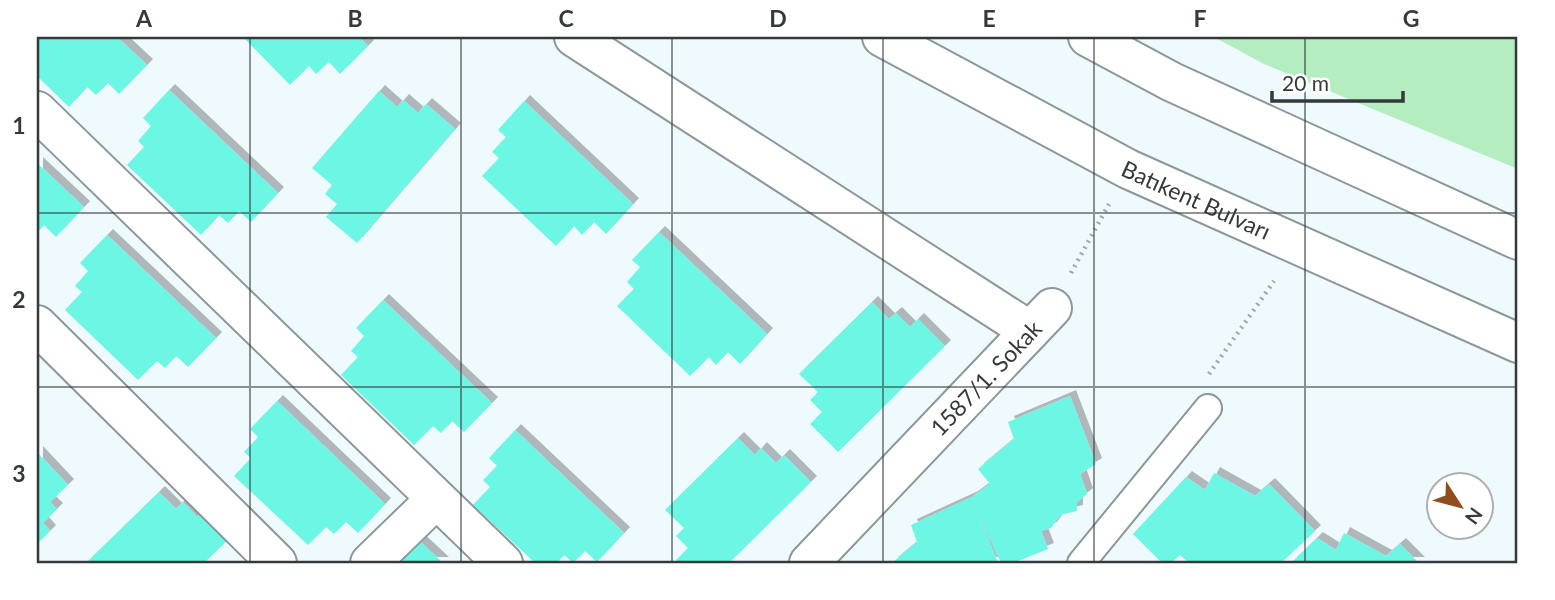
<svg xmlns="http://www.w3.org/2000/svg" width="1555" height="600" viewBox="0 0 1555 600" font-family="Lato,sans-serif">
<defs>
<filter id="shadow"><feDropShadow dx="6" dy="-6" stdDeviation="0" flood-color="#0004"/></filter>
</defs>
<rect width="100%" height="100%" fill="#eefafe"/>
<!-- green -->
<path fill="#b4eec0" d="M1214,37H1518V169L1264,64Z"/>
<!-- building -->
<path fill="#6cf6e4" filter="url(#shadow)" d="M37,37H117L147,65L119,94L108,83L96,95L87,87L69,107L37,76Z
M243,37H359L368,46L340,74L329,62L316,74L309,66L290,85Z
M169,90L278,193L251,222L239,211L228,223L219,215L201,235L127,165L144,147L138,141L151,126L143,118Z
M379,91L397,107L403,100L418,113L426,104L455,129L357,243L326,217L337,204L325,194L332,185L312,168Z
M524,101L633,204L606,234L594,222L582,235L574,226L556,246L482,176L499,158L492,152L506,137L498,130Z
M37,163L84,207L56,237L44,225L37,233Z
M659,232L767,334L740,364L728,352L716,365L709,357L690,376L617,306L634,289L627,282L640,267L632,260Z
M107,235L216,338L188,367L176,356L165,368L157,361L138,380L65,310L82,292L75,286L88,271L80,263Z
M383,300L492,403L464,432L452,421L441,433L433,426L414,445L341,375L358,357L351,351L364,336L356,328Z
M872,302L889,319L896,313L910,327L918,319L945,346L838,452L810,424L822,412L810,400L818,392L799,374Z
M1070,396L1096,464L1080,474L1087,494L1077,502V511L1060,515L1051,528L1041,531L1048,549L1013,563H1001L978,512L998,563H892L917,542L911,525L972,497L990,484L978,469L1014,439L1008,422Z
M277,401L385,504L358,533L346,522L334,534L326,527L308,545L234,476L251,458L244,452L258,437L250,429Z
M515,430L624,533L597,562L585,551L573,563L564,555L557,563H535L473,505L490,487L483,480L497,466L489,458Z
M738,438L755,455L761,448L776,463L784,455L811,482L729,563H679L676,560L688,548L676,536L684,528L665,510Z
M37,452L68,485L50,502L57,509L43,523L50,531L37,544Z
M1214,473L1255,496L1269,484L1315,531L1281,563H1189L1180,555L1171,563H1162L1133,534L1186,477L1205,490Z
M159,492L176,509L183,502L197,517L205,509L232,536L204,563H86Z
M1344,533L1386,556L1400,544L1419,563H1291L1317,538L1336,550Z
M412,534L443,563H387Z"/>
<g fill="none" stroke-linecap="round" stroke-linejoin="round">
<!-- lane casing -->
<g stroke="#8c979a" stroke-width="30">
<path id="lane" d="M1081,563L1208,408"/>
</g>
<!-- street casing -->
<g stroke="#8c979a" stroke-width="42">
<g id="street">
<path d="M574,37L1030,331"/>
<path d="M37,111L503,563"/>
<path d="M37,325L277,563"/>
<path d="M370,563L436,499"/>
<path id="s1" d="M809,563L1052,308"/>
</g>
</g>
<!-- primary casing -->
<g stroke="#8c979a" stroke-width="42">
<g id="primary">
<path id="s2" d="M882,37L1128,169L1518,343"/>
<path d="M1088,37L1172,82L1518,240"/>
</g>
</g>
<!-- path -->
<path stroke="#9fa8ab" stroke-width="4.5" stroke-dasharray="2 5" stroke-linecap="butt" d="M1071,273L1109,204
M1209,374L1274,281"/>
<!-- lane -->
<use href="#lane" stroke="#fff" stroke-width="26"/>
<!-- street -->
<use href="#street" stroke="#fff" stroke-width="38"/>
<!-- primary -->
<use href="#primary" stroke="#fff" stroke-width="38"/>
</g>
<!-- grid -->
<path fill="none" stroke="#34393a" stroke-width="2" stroke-opacity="0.55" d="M250,37V563M461,37V563M672,37V563M883,37V563M1094,37V563M1305,37V563M37,213H1518M37,387H1518"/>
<g text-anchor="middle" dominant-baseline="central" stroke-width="7" stroke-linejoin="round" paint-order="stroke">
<!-- street labels -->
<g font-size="23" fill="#34393a" stroke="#fff">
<text stroke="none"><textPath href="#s2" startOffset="354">Batıkent Bulvarı</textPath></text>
<text stroke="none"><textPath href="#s1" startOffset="256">1587/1. Sokak</textPath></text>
</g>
</g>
<!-- border -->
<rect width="1555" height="600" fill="none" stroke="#ffffff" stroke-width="77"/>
<!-- north arrow -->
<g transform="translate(1460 506) rotate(126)"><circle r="33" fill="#ffffff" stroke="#aeb0b0" stroke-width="2"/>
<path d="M0-5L12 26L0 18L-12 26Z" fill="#914e1d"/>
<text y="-10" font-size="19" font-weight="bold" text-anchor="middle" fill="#34393a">N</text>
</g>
<!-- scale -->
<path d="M1272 91v10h131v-10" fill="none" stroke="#34393a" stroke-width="3.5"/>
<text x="1282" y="91" font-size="21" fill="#34393a" stroke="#ffffff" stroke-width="5" paint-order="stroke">20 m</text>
<rect x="38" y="38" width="1478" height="524" fill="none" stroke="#34393a" stroke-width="2.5"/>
<g font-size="23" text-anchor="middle" font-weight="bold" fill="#34393a">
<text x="144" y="27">A</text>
<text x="355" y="27">B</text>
<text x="566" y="27">C</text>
<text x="778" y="27">D</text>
<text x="989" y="27">E</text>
<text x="1200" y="27">F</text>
<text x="1411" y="27">G</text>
<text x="19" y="134">1</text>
<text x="19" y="308">2</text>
<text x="19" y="482">3</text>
</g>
</svg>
